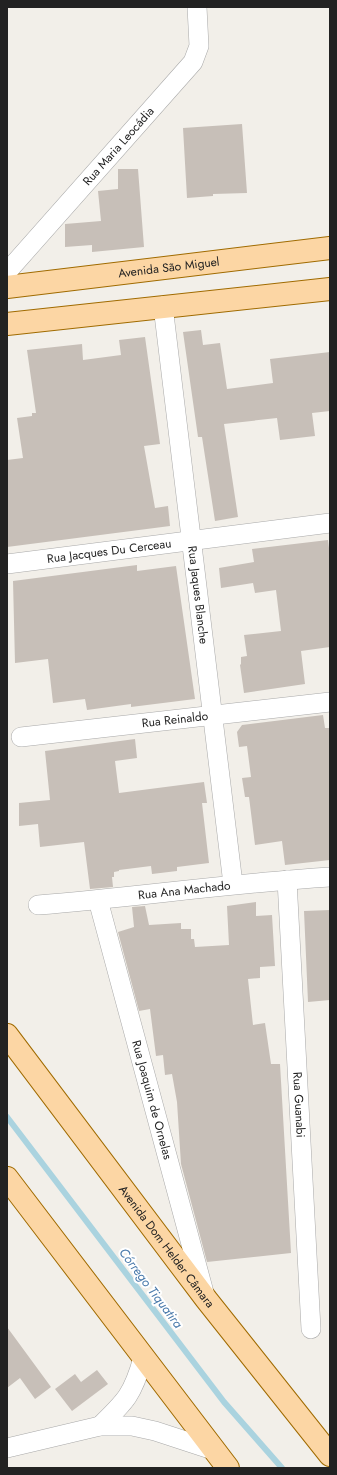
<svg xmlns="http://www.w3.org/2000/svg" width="337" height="1475" viewBox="0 0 337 1475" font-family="Jost,sans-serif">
<rect width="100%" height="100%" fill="#f2efe9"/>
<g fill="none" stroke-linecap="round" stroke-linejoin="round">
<!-- stream -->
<path stroke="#aad3df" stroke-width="6" d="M7,1117L224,1402L282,1468"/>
</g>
<!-- building -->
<path fill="#c7bfb8" d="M242,124L247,193L213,194V196L187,198L183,128Z
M118,169H138L144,247L92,252V245L65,247V224L101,221L98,191L118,189Z
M201,330L203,345L220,343L227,389L273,383L270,359L330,352V411L312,413L315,436L280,440L277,418L224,424L238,517L215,521L202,437H198L183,332Z
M145,337L160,444L144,446L155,508L168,506L170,526L7,547V460L23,458L17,418L32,416V413H36L27,350L82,344L83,360L121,355L119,340Z
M328,540L330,556V647L301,651L305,684L244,693L240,665L241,664V657L247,656L244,635L281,631L276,590L255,593L253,583L221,588L219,568L254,562L252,549Z
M137,565V571L176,566L195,699L131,707V704L87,710L85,699L53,703L48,659L15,663L13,581Z
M323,715L325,728H330V860L285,865L282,841L255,845L249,797H245L242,778L251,777L247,746L239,747L237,732L242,725Z
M135,739L137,758L115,761L119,793L204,782L207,803H202L209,863L177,867V871L152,874L151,866L119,870V871L114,872V877H112L113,887L90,889L84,842L40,847L38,824L19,826V803L50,800L45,751Z
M256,902V916L272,915L275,966L260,967V978L248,979L253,1025L265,1023L271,1064H280L291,1253L207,1262L181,1164L177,1102L172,1074L165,1075L163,1055L156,1056L150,1009L139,1011L118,932L134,927L132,907L145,906L149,925L181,923V929H191V939H194L195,947L229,945L227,906Z
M330,910V1000L308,1002L304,911Z
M7,1327L51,1387L35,1399L20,1378L7,1388Z
M97,1370L108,1384L72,1411L55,1389L75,1374L81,1382Z"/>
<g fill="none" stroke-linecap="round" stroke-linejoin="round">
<!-- minor casing -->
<g stroke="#a9a9a9" stroke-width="20">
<g id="minor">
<path id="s1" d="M7,272L193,62L199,46L197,7"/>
<path id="s2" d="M163,306L233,884"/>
<path id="s3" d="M7,564L330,523"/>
<path id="s4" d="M21,737L330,702"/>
<path id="s5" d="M287,880L311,1329"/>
<path id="s6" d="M98,900L205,1296"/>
<path id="s7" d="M38,905C136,897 232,883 330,877"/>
<path d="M100,1426C126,1401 133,1394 143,1358"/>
<path d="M7,1448L100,1426H132L155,1431L213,1450"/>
</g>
</g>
<!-- primary casing -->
<g stroke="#a06b00" stroke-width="24">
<g id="primary">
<path id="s8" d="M7,287L330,248"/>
<path d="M7,324L330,289"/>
<path id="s9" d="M7,1035L206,1299L330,1455"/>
<path d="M7,1178L228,1468"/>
</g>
</g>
<!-- minor -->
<use href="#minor" stroke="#fff" stroke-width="19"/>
<!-- primary -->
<use href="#primary" stroke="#fcd6a4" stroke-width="22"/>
</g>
<g text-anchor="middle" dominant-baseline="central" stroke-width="4" stroke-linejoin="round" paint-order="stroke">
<!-- street labels -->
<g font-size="12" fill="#222" stroke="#fff">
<text stroke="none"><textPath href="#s1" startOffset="168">Rua Maria Leocádia</textPath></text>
<text stroke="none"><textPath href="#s8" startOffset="163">Avenida São Miguel</textPath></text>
<text stroke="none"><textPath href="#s3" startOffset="103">Rua Jacques Du Cerceau</textPath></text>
<text stroke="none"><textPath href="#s2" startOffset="291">Rua Jaques Blanche</textPath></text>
<text stroke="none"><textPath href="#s4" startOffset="155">Rua Reinaldo</textPath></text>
<text stroke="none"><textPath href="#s7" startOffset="147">Rua Ana Machado</textPath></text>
<text stroke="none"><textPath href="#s6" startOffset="207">Rua Joaquim de Ornelas</textPath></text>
<text stroke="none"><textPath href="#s5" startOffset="225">Rua Guanabi</textPath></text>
<text stroke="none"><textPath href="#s9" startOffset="265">Avenida Dom Helder Câmara</textPath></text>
</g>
<!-- water labels -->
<g font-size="13" font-style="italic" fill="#4a7aab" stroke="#fff">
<text transform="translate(151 1288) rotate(53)">Córrego Tiquatira</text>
</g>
</g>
<!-- border -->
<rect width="337" height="1475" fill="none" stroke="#222222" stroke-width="16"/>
</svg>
